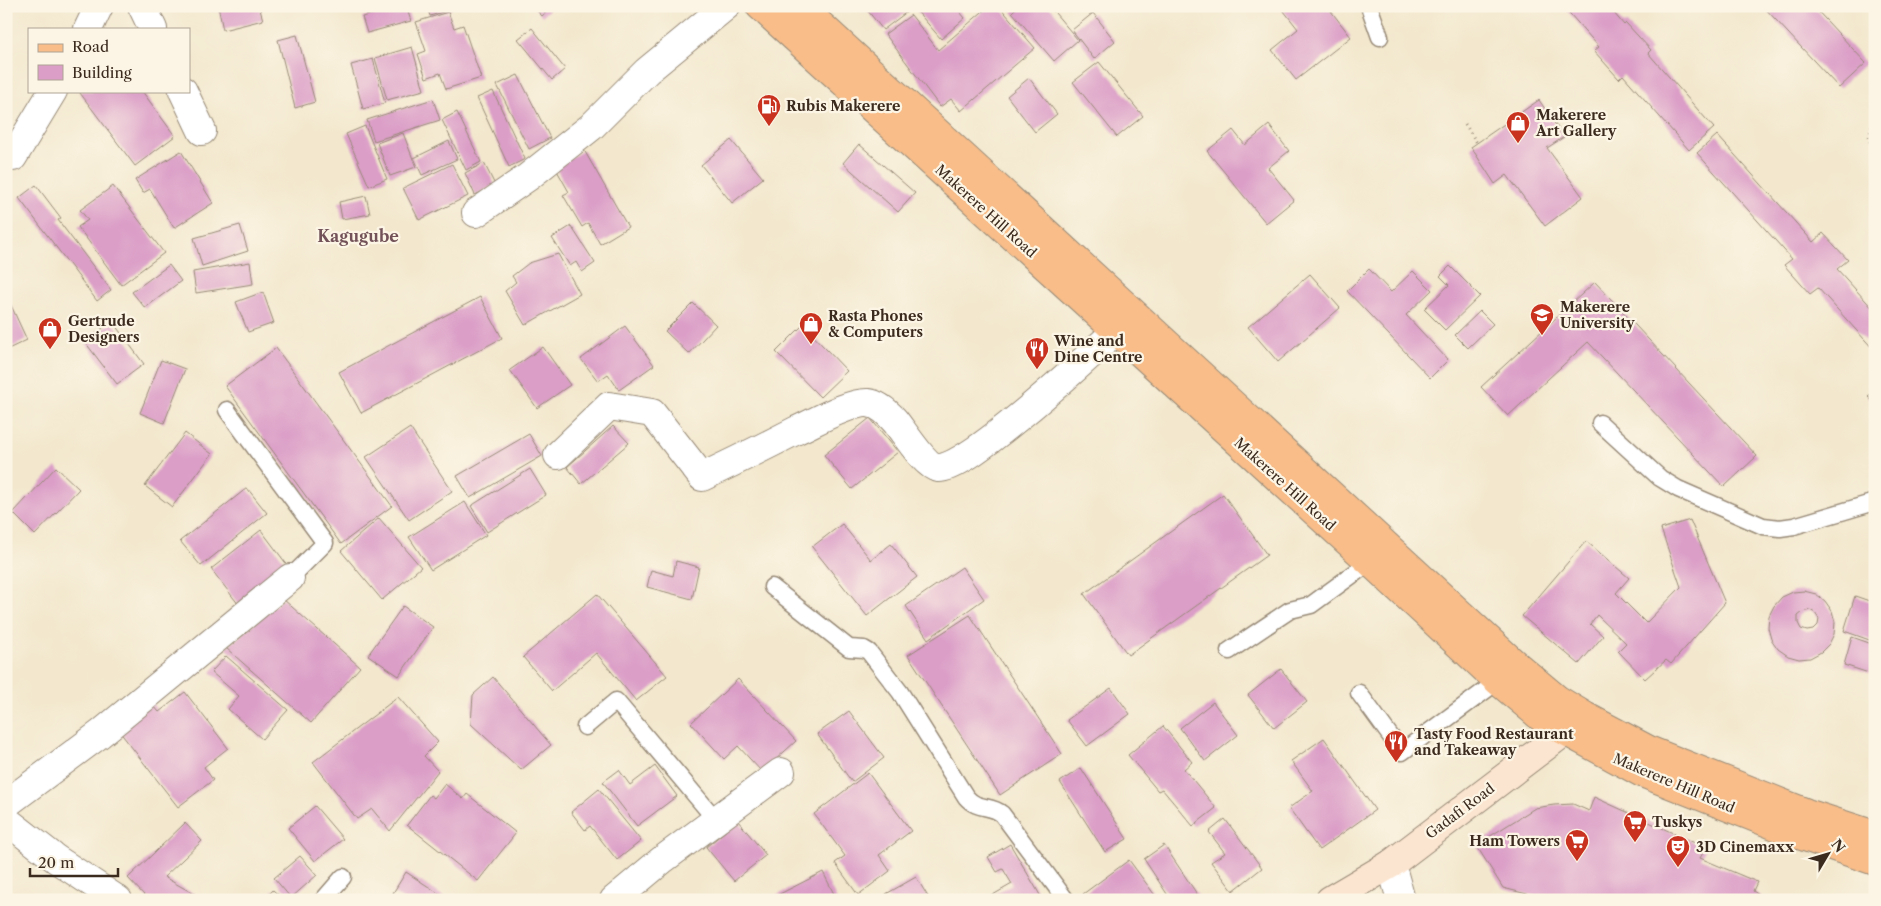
<svg xmlns="http://www.w3.org/2000/svg" width="1881" height="906" viewBox="0 0 1881 906" font-family="'Libre Caslon Text',serif">
<rect width="100%" height="100%" fill="#fcf5e5"/>
<filter id="ink" filterUnits="userSpaceOnUse"><feTurbulence type="fractalNoise" baseFrequency=".02" numOctaves="2"/><feDisplacementMap in="SourceGraphic" scale="10" xChannelSelector="R" yChannelSelector="G"/><feConvolveMatrix kernelMatrix="1 2 1 2 8 2 1 2 1" color-interpolation-filters="sRGB"/></filter>
<filter id="wash" filterUnits="userSpaceOnUse"><feTurbulence type="fractalNoise" baseFrequency=".0096" numOctaves="4" result="noise"/><feDisplacementMap in="SourceGraphic" scale="20" xChannelSelector="R" yChannelSelector="G"/><feGaussianBlur stdDeviation="1.12" result="paint"/><feColorMatrix in="noise" values="0 0 0 0 0 0 0 0 0 0 0 0 0 0 0 0 0 1.4 0 .05"/><feComposite in="paint" operator="in"/></filter>
<g filter="url(#wash)">
<rect width="100%" height="100%" fill="#f3e8ce"/>
<g id="blocks">
<!-- building -->
<path fill="#db9ec7" fill-rule="evenodd" d="M218,6H259L263,20L223,30Z
M399,6H406L411,21L367,33L362,17Z
M427,6H451L452,9L430,16Z
M533,6H553L542,16Z
M864,6H905L908,11L883,30Z
M920,6H955L965,18L941,39L916,10Z
M989,6H999L1035,48L961,111L951,99L940,107L885,34L911,15L938,50Z
M1018,6H1049L1078,40L1054,61L1012,12Z
M1280,6H1327L1351,37L1296,80L1272,50L1298,29Z
M1563,6H1608L1624,25L1626,23L1651,50L1648,53L1714,128L1689,150L1623,75L1619,79L1594,51L1599,47Z
M1763,6H1813L1866,63L1839,88Z
M448,12L454,28L463,25L481,78L446,89L440,73L426,78L418,54L426,51L416,22Z
M1093,13L1115,41L1094,59L1072,30Z
M532,28L565,69L552,80L518,39Z
M297,35L315,102L295,108L278,40Z
M412,47L424,90L387,100L375,58Z
M373,59L385,103L363,109L351,65Z
M1099,62L1143,116L1117,137L1073,82Z
M518,75L550,138L529,149L497,85Z
M1029,78L1057,114L1035,132L1007,96Z
M82,91H142L175,136L135,166L80,93Z
M493,91L525,159L509,167L477,98Z
M433,99L440,120L374,141L367,120Z
M1539,100L1564,137L1547,148L1583,197L1545,226L1507,175L1495,184L1471,147Z
M457,112L481,162L466,170L442,120Z
M1269,125L1289,151L1268,168L1294,200L1266,223L1207,151L1233,130L1245,145Z
M365,126L387,179L369,186L346,134Z
M403,133L416,167L390,176L377,143Z
M1717,135L1813,242L1823,233L1848,260L1837,269L1875,311V351L1818,288L1810,294L1784,265L1792,259L1697,153Z
M731,140L763,178L732,203L701,165Z
M449,141L457,159L422,175L414,158Z
M859,144L915,193L898,212L843,163Z
M584,150L628,227L600,244L588,223L582,227L563,195L569,192L555,167Z
M181,151L213,203L174,228L150,189L143,193L135,180Z
M484,163L495,185L475,195L465,173Z
M452,164L468,196L419,220L403,188Z
M36,185L61,218L58,220L111,290L97,301L19,198Z
M113,186L164,253L121,285L78,227L88,220L80,210Z
M366,196L370,214L342,219L339,202Z
M240,225L248,251L202,266L194,238Z
M571,226L595,263L582,272L576,262L570,266L552,238Z
M558,254L580,294L525,325L505,291L516,282L512,276L529,263Z
M250,262L253,284L196,293L193,272Z
M169,265L181,281L145,308L132,292Z
M1450,266L1480,296L1445,330L1424,309L1449,285L1440,276Z
M1369,269L1391,292L1413,271L1432,290L1406,315L1448,360L1430,378L1347,291Z
M1310,274L1340,308L1278,362L1248,327Z
M1595,282L1757,456L1724,487L1588,342L1508,416L1481,387Z
M263,292L274,323L248,332L236,302Z
M480,297L502,338L361,413L339,372Z
M9,301L27,340L6,350V302Z
M693,303L716,325L689,354L665,331Z
M1480,311L1493,324L1468,348L1455,335Z
M112,321L144,364L117,384L85,342Z
M803,325L847,371L820,397L776,352Z
M625,326L654,365L619,390L608,374L598,381L581,359Z
M543,347L570,385L537,408L510,370Z
M276,348L392,506L341,544L225,386Z
M161,360L185,369L164,423L140,413Z
M1875,391V405L1868,396Z
M870,418L898,452L852,489L824,455Z
M613,426L629,443L581,484L567,467Z
M410,428L452,491L409,520L366,457Z
M185,433L212,454L172,507L145,486Z
M529,434L542,456L470,498L457,476Z
M56,467L79,489L35,535L13,513Z
M530,469L546,495L487,532L471,506Z
M247,488L267,513L201,566L180,541Z
M1223,494L1267,555L1128,655L1084,594Z
M465,502L486,535L431,570L409,537Z
M379,518L421,567L382,600L341,551Z
M1690,520L1725,603L1671,664L1666,660L1645,679L1618,651L1626,643L1597,615L1590,624L1603,636L1579,664L1522,616L1586,541L1629,578L1616,593L1646,623L1681,587L1661,529Z
M842,524L871,560L891,544L917,577L867,616L812,547Z
M261,530L288,566L239,605L211,569Z
M676,561L699,567L692,599L647,587L651,570L673,576Z
M962,567L984,599L928,639L906,606Z
M1804,591L1816,594L1825,601L1832,611L1835,622L1834,634L1829,644L1821,652L1810,658L1799,659L1788,656L1778,649L1771,639L1768,628L1769,616L1774,606L1782,597L1793,592ZM1810,610L1815,613L1819,619L1818,625L1813,630L1807,631L1801,629L1798,623V616L1803,612Z
M597,594L667,676L636,701L596,653L552,691L523,657Z
M1855,596L1875,603V642L1844,631Z
M283,599L360,667L311,723L226,648Z
M403,606L433,627L399,676L368,655Z
M970,615L1062,754L1000,795L908,655Z
M1852,637L1875,645V675L1844,665Z
M226,656L288,710L262,739L228,709L239,696L211,672Z
M1281,669L1307,702L1274,728L1248,695Z
M493,677L551,745L521,770L471,724L473,695Z
M738,679L796,741L762,772L738,746L724,759L691,723Z
M1111,688L1130,714L1087,746L1067,720Z
M185,692L228,748L204,767L213,780L178,807L116,727L150,701L159,712Z
M398,697L438,742L424,756L438,771L390,831L372,809L357,819L313,762Z
M1213,702L1238,735L1205,761L1180,728Z
M849,711L884,758L852,782L817,734Z
M1163,726L1192,762L1184,769L1216,808L1193,826L1162,789L1158,791L1128,755Z
M1324,738L1375,810L1319,850L1289,808L1313,791L1291,761Z
M655,766L677,796L637,826L603,782L619,770L630,785Z
M1081,768L1127,839L1105,852L1060,782Z
M868,773L911,831L879,855L890,871L858,895L835,863L845,856L814,814Z
M445,784L463,799L467,794L516,833L478,881L407,825L430,795L434,798Z
M599,789L641,841L617,860L590,826L585,830L571,812Z
M1594,797L1706,848L1700,858L1757,882L1753,891L1762,897V900H1551L1503,888L1476,845L1535,808L1554,805L1573,804L1589,811Z
M315,806L343,839L315,861L288,828Z
M1225,819L1262,868L1233,891L1211,862L1225,853L1209,832Z
M738,821L766,855L734,881L706,847Z
M185,823L202,841L164,877L205,900H152L145,896L128,878Z
M1010,844L1043,900H984L1012,884L1003,869L997,872L988,857Z
M1164,845L1201,900H1171L1144,859Z
M300,856L317,875L291,898L274,878Z
M1129,860L1157,898L1087,900L1083,894Z
M406,872L449,900H404L393,893Z
M823,872L837,900H768Z
M916,877L930,900H889L886,894Z
M273,890L284,900H264Z"/>
</g>
</g>
<g filter="url(#ink)">
<use href="#blocks" fill-opacity="0" stroke="#978976" stroke-width="1"/>
<g fill="none" stroke-linecap="round" stroke-linejoin="round">
<!-- lane casing -->
<g stroke="#978976" stroke-width="19">
<path id="lane" d="M1369,6L1380,37
M227,410L325,543L290,578
M1600,423L1660,478L1678,489L1763,526L1780,528L1794,526L1875,502
M772,587L849,648L864,649L869,652L900,692L966,797C978,811 990,804 1002,814L1066,900
M1229,651L1290,610L1311,605L1370,562
M1359,693L1402,752L1498,681
M585,727L616,701L716,820
M323,900L343,877"/>
</g>
<!-- street casing -->
<g stroke="#978976" stroke-width="30">
<path id="street" d="M142,6L153,29
M88,29L99,6
M183,91L202,131
M13,157L53,91
M476,213L528,177L591,127L647,71L726,6
M558,455L609,406L652,413L702,477C734,462 766,446 797,430C815,422 849,402 868,403C879,404 888,413 895,421C904,432 925,466 938,468C966,471 1091,354 1117,330
M6,804L100,734L290,578
M6,820L56,859L118,900
M1391,864L1401,900
M614,900L662,860L781,772"/>
</g>
<!-- secondary casing -->
<g stroke="#978976" stroke-width="30">
<path id="secondary" d="M1330,900L1391,864L1584,717"/>
</g>
<!-- primary casing -->
<g stroke="#978976" stroke-width="30">
<path id="primary" d="M760,6L1370,562L1498,681L1543,719L1642,773L1799,835L1875,861
M800,6L1514,663L1557,699L1585,716L1651,751L1807,813L1875,835"/>
</g>
<!-- path -->
<path stroke="#978976" stroke-width="3" stroke-dasharray="1 4" stroke-linecap="butt" d="M1875,112L1869,138L1875,158
M1465,124L1477,143"/>
<!-- lane -->
<use href="#lane" stroke="#fff" stroke-width="16"/>
<!-- street -->
<use href="#street" stroke="#fff" stroke-width="28"/>
<!-- secondary -->
<use href="#secondary" stroke="#fce5d0" stroke-width="28"/>
<!-- primary -->
<use href="#primary" stroke="#f8bd89" stroke-width="28"/>
</g>
</g>
<!-- icons -->
<defs>
<g id="fuel-pin" transform="scale(1.25)"><path d="M0 17L-7.5 6A9.5 9.5 0 1 1 7.5 6Z" fill="#c8321e" stroke="#fcf5e5"/><path d="M-5.5-6h7V0h2V4h1.3V-2.5L3-4.5l.8-.8L6-3V5H2.5V1h-1V6h-7ZM-4.2-4.7v3.2H.2V-4.7Z" fill="#fff"/></g>
<g id="shop-pin" transform="scale(1.25)"><path d="M0 17L-7.5 6A9.5 9.5 0 1 1 7.5 6Z" fill="#c8321e" stroke="#fcf5e5"/><path d="M-5-2.5h2.3a2.7 3.5 0 0 1 5.4 0H5L5.5 6h-11ZM-1.5-2.5h3a1.5 2.3 0 0 0-3 0Z" fill="#fff"/></g>
<g id="university-pin" transform="scale(1.25)"><path d="M0 17L-7.5 6A9.5 9.5 0 1 1 7.5 6Z" fill="#c8321e" stroke="#fcf5e5"/><path d="M0-5L7-2L0 1L-7-2ZM-4 1L0 2.5L4 1V4Q0 6-4 4Z" fill="#fff"/></g>
<g id="restaurant-pin" transform="scale(1.25)"><path d="M0 17L-7.5 6A9.5 9.5 0 1 1 7.5 6Z" fill="#c8321e" stroke="#fcf5e5"/><path d="M-5-6h1v4h1v-4h1v4h1v-4h1v5L-1.5 .5V6h-2V.5L-5-1ZM5-6V6H3V1.5H1.5Q1.5-4 5-6Z" fill="#fff"/></g>
<g id="supermarket-pin" transform="scale(1.25)"><path d="M0 17L-7.5 6A9.5 9.5 0 1 1 7.5 6Z" fill="#c8321e" stroke="#fcf5e5"/><path d="M-6-5.5h2.5l.6 2H6L4.5 2H-2.5L-4.4-4H-6ZM-1.5 3.2a1.3 1.3 0 1 0 .1 0ZM3 3.2a1.3 1.3 0 1 0 .1 0Z" fill="#fff"/></g>
<g id="theatre-pin" transform="scale(1.25)"><path d="M0 17L-7.5 6A9.5 9.5 0 1 1 7.5 6Z" fill="#c8321e" stroke="#fcf5e5"/><path d="M-5-5.5Q0-4 5-5.5V0Q5 5 0 6Q-5 5-5 0ZM-3.3-2.5H-1v1.5H-3.3ZM1-2.5H3.3v1.5H1ZM-2.8 1Q0 5.5 2.8 1Z" fill="#fff"/></g>
</defs>
<g fill-rule="evenodd">
<use href="#fuel-pin" x="769" y="106"/>
<use href="#shop-pin" x="1518" y="123"/>
<use href="#university-pin" x="1542" y="315"/>
<use href="#shop-pin" x="811" y="324"/>
<use href="#shop-pin" x="50" y="329"/>
<use href="#restaurant-pin" x="1037" y="349"/>
<use href="#restaurant-pin" x="1396" y="742"/>
<use href="#supermarket-pin" x="1635" y="822"/>
<use href="#supermarket-pin" x="1577" y="841"/>
<use href="#theatre-pin" x="1678" y="847"/>
</g>
<g text-anchor="middle" dominant-baseline="central" stroke-width="4.5" stroke-linejoin="round" paint-order="stroke">
<!-- poi labels -->
<g font-size="14" font-weight="bold" fill="#3b2a1e" stroke="#fcf5e5" text-anchor="start">
<text x="786" y="106">Rubis Makerere</text>
<text x="1536" y="115">Makerere<tspan x="1536" dy="16">Art Gallery</tspan></text>
<text x="1560" y="307">Makerere<tspan x="1560" dy="16">University</tspan></text>
<text x="828" y="316">Rasta Phones<tspan x="828" dy="16">&amp; Computers</tspan></text>
<text x="68" y="321">Gertrude<tspan x="68" dy="16">Designers</tspan></text>
<text x="1054" y="341">Wine and<tspan x="1054" dy="16">Dine Centre</tspan></text>
<text x="1414" y="734">Tasty Food Restaurant<tspan x="1414" dy="16">and Takeaway</tspan></text>
<text x="1652" y="822">Tuskys</text>
<text x="1560" y="841" text-anchor="end">Ham Towers</text>
<text x="1696" y="847">3D Cinemaxx</text>
</g>
<!-- street labels -->
<g font-size="14" fill="#3b2a1e" stroke="#fcf5e5">
<text transform="translate(986 211) rotate(42)">Makerere Hill Road</text>
<text transform="translate(1285 484) rotate(42)">Makerere Hill Road</text>
<text transform="translate(1674 783) rotate(23)">Makerere Hill Road</text>
<text transform="translate(1460 811) rotate(-37)">Gadafi Road</text>
</g>
<!-- quarter labels -->
<g font-size="16" font-weight="bold" fill="#735359" stroke="#fcf5e5">
<text x="358" y="236">Kagugube</text>
</g>
</g>
<!-- margin -->
<rect width="1881" height="906" fill="none" stroke="#fcf5e5" stroke-width="25"/>
<!-- legend -->
<rect x="28" y="28" width="162" height="65" fill="#fcf5e5" stroke="#afa495"/>
<rect x="38" y="44" width="25" height="8" fill="#f8bd89" stroke="#afa495"/>
<text x="72" y="52" font-size="15" fill="#3b2a1e">Road</text>
<rect x="38" y="65" width="25" height="15" fill="#db9ec7" stroke="#afa495"/>
<text x="72" y="78" font-size="15" fill="#3b2a1e">Building</text>
<!-- north arrow -->
<g transform="translate(1828 854) rotate(52)" stroke="#fcf5e5" stroke-width="4" paint-order="stroke">
<path d="M0-4L9 19L0 12L-9 19Z" fill="#3b2a1e"/>
<text y="-8" font-size="14" font-weight="bold" text-anchor="middle" fill="#3b2a1e">N</text>
</g>
<!-- scale -->
<path d="M30 868v8h88v-8" fill="none" stroke="#3b2a1e" stroke-width="2.5"/>
<text x="38" y="868" font-size="15" fill="#3b2a1e" stroke="#fcf5e5" stroke-width="4" paint-order="stroke">20 m</text>
</svg>
